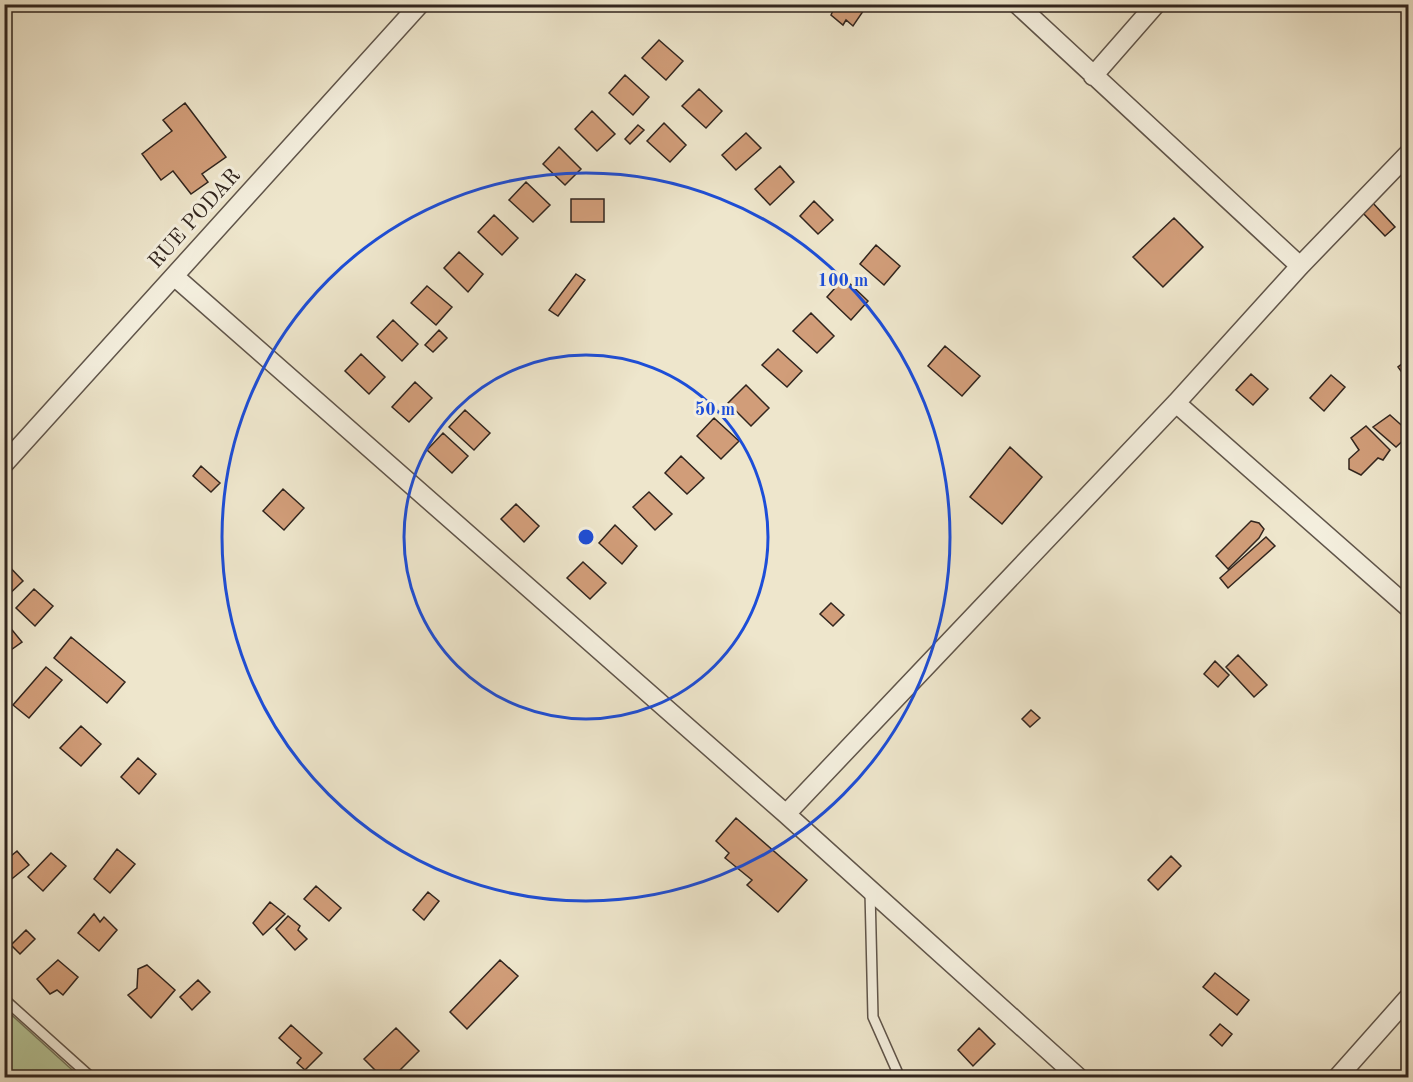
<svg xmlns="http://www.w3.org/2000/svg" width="1413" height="1082" viewBox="0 0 1413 1082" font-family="'Old Standard TT',serif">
<rect width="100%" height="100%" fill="#eee6cc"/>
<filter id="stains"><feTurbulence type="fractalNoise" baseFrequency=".00333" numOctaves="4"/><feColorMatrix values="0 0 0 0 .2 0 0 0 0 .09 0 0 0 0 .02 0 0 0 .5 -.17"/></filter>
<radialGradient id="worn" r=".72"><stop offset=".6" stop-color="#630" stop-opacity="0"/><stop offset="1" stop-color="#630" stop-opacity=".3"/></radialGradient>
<!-- green -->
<path fill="#b6c699" stroke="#74765c" stroke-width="1.5" d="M5,1009L80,1077H5Z"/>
<!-- building -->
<path fill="#d19d79" stroke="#31251e" stroke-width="1.5" d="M836,4H868L853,26L846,20L843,25L831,15Z
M659,40L683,61L666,80L642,58Z
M625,75L649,97L633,115L609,93Z
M699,89L722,111L706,128L682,106Z
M185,103L226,157L202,174L208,182L191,194L173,171L161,180L142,154L172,131L163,120Z
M592,111L615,134L597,151L575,129Z
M664,123L686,145L670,162L647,141Z
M638,125L644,130L630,144L625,139Z
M746,133L761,148L736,170L722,155Z
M559,147L581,169L565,185L543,164Z
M780,166L794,182L770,205L755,189Z
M526,182L550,205L533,222L509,200Z
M571,199H604V222H571Z
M814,201L833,220L818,234L800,216Z
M1372,202L1395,227L1385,236L1362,212Z
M494,215L518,238L502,255L478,232Z
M1174,218L1203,247L1163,287L1133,257Z
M876,245L900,266L884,285L860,264Z
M459,252L483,274L468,292L444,268Z
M576,274L585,280L558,316L549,310Z
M844,278L868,301L851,320L827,297Z
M427,286L452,307L436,325L411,303Z
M811,313L834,336L817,353L793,331Z
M393,320L418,344L402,361L377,337Z
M439,330L447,338L433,352L425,345Z
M945,346L980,376L962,396L928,366Z
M778,349L802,371L787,387L762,365Z
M361,354L385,377L369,394L345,371Z
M1408,359V381L1398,367Z
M1251,374L1268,389L1253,405L1236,390Z
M1331,375L1345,387L1324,411L1310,398Z
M415,382L432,398L409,422L392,407Z
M746,385L769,408L751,426L728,403Z
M465,410L490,433L474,450L449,427Z
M1390,415L1408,431V436L1396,447L1373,427Z
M714,418L739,441L721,459L697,436Z
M1366,426L1390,450L1383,460L1378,458L1361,475L1349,469V459L1359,450L1351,438Z
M443,433L468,456L452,473L427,450Z
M1010,447L1042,477L1002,524L970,497Z
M681,456L704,478L687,494L665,473Z
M201,466L220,483L211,492L193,476Z
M283,489L304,508L284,530L263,511Z
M649,492L672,514L655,530L633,507Z
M516,504L539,526L524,542L501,519Z
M1251,521L1259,523L1264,529L1259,538L1228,569L1216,556Z
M615,525L637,546L622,564L599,543Z
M1266,537L1275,546L1228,588L1220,578Z
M4,561L23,581L4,599Z
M583,562L606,583L590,599L567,578Z
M34,589L53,606L35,626L16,608Z
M831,603L844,615L833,626L820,614Z
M8,625L22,642L8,652L4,647V628Z
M71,637L125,682L107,703L54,658Z
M1238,655L1267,685L1254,697L1226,667Z
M1215,661L1229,675L1218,687L1204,674Z
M46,667L62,680L29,718L13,705Z
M1031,710L1040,718L1030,727L1022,719Z
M81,726L101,744L81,766L60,748Z
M138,758L156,774L139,794L121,777Z
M736,818L807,880L778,912L747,885L752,880L725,858L729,853L716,841Z
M5,848L11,856L17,851L29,865L8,882L4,877Z
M117,849L135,864L110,893L94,879Z
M51,853L66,866L43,891L28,877Z
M1171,856L1181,866L1158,890L1148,880Z
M316,886L341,908L329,921L304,899Z
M428,892L439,901L424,920L413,910Z
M270,902L285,914L263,935L253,923Z
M94,914L100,922L104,917L117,930L99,951L78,933Z
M288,916L300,926L298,930L307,939L295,950L276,929Z
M26,930L35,939L20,954L11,945Z
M58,960L78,977L63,995L57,990L50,994L37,979Z
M500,960L518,976L467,1029L450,1012Z
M147,965L175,990L151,1018L128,995L137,988L138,969Z
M1215,973L1249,1000L1237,1015L1203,987Z
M198,980L210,992L192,1010L180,997Z
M1220,1024L1232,1034L1222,1046L1210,1035Z
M291,1025L322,1053L305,1070L297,1063L301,1058L279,1038Z
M396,1028L419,1051L392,1078H383L364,1059Z
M979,1028L995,1044L973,1066L958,1050Z"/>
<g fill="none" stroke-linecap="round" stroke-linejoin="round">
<!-- lane casing -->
<g stroke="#60554a" stroke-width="12">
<path id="lane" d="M870,891L873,1017L900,1078
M4,999L92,1078"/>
</g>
<!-- street casing -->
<g stroke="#60554a" stroke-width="21">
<path id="street" d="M1017,4L1300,266
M1093,76L1156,4
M174,276L786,814L1079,1078
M1176,403L1408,607
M4,464L420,4
M786,814L1176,403L1300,266L1408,154
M1337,1078L1408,998"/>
</g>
<!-- lane -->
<use href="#lane" stroke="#f4efde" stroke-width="9"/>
<!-- street -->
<use href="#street" stroke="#f4efde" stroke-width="18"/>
</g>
<!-- distance rings -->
<g fill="none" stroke="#1d4ed8" stroke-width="3">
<circle cx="586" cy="537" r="182"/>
<circle cx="586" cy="537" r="364"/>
</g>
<g text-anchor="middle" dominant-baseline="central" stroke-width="6" stroke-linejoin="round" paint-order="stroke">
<!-- street labels -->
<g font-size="21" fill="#31251e" stroke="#f4efde">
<text transform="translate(195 219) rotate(-48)">RUE PODAR</text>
</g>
</g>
<circle cx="586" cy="537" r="9" fill="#1d4ed8" stroke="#f4efde" stroke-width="3"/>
<g font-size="18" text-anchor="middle" font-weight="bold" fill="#1d4ed8" stroke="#f4efde" stroke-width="6" stroke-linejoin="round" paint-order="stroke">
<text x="843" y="286">100 m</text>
<text x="715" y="415">50 m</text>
</g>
<!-- margin -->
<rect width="1413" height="1082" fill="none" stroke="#eee6cc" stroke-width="24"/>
<rect x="6" y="6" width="1401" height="1070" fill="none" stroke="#31251e" stroke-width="3"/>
<rect x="12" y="12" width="1389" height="1058" fill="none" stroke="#31251e" stroke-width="1.5"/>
<rect width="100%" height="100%" filter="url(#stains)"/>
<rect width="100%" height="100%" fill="url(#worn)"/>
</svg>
